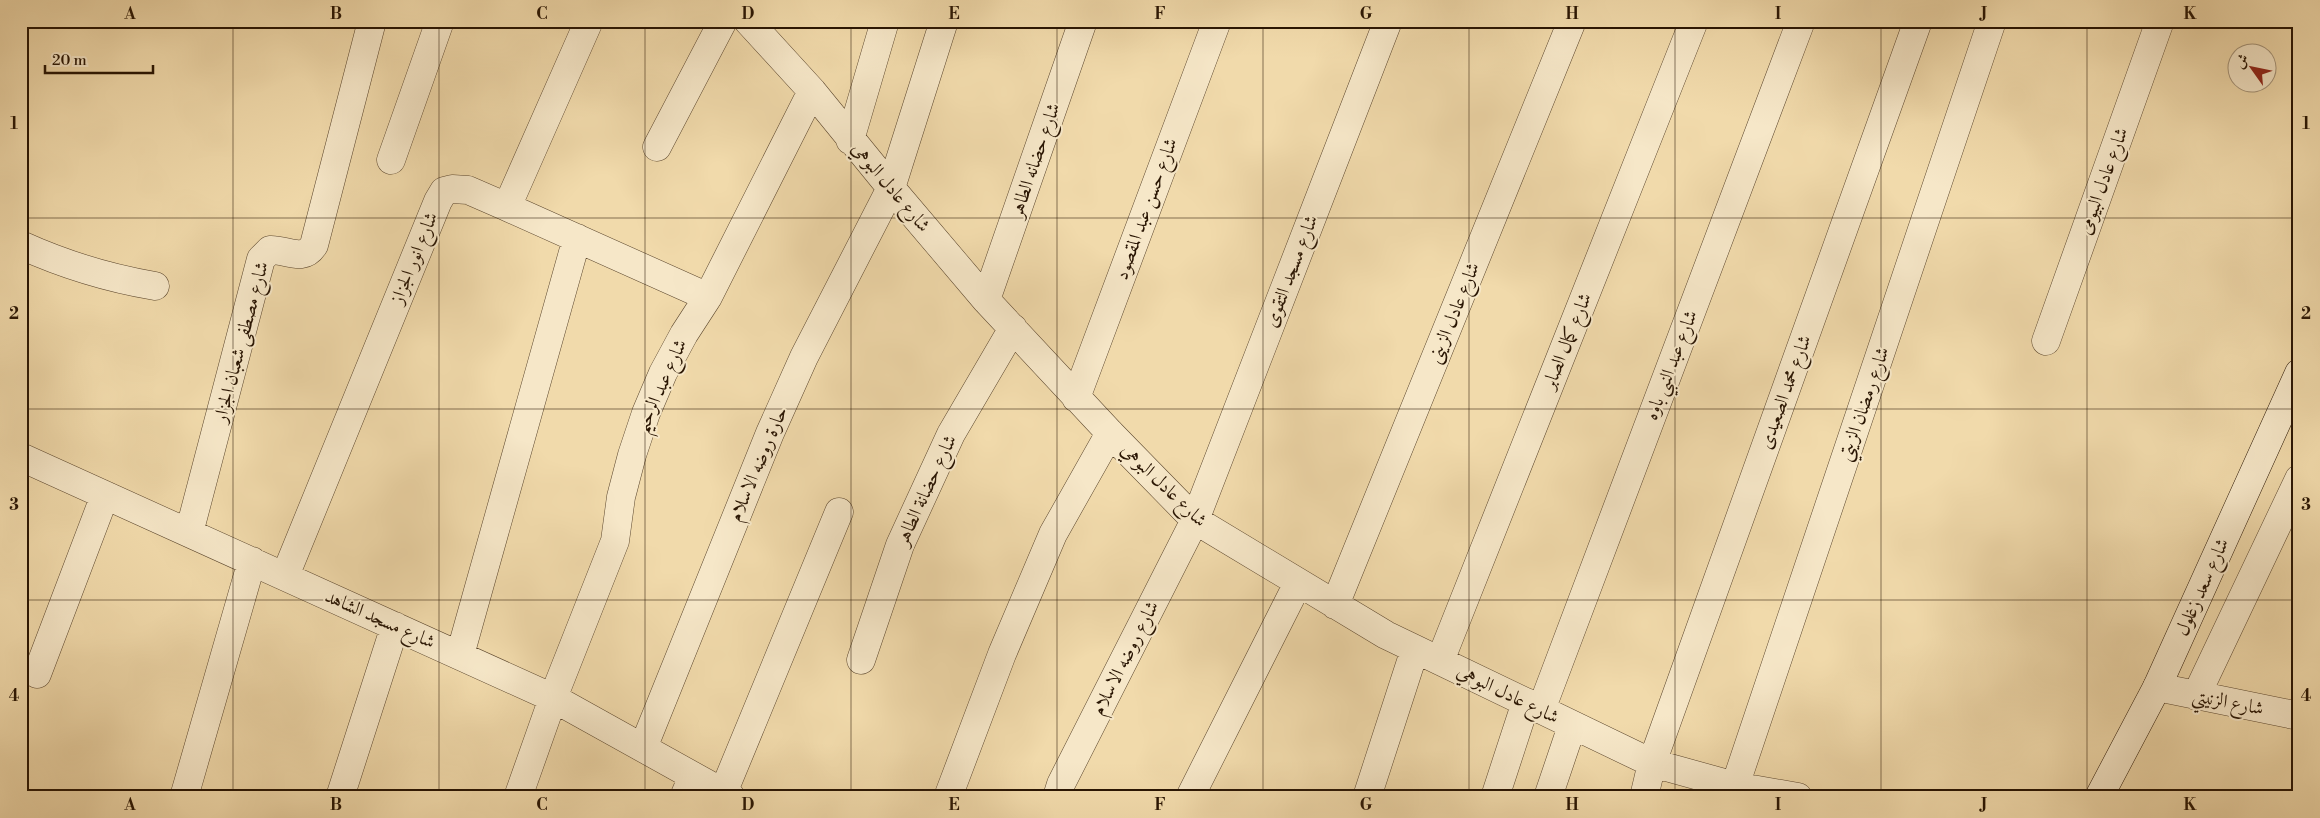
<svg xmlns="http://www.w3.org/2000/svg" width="2320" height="818" viewBox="0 0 2320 818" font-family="'Libre Bodoni',Amiri,serif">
<rect width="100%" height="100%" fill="#f1daab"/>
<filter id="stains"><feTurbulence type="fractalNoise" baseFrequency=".004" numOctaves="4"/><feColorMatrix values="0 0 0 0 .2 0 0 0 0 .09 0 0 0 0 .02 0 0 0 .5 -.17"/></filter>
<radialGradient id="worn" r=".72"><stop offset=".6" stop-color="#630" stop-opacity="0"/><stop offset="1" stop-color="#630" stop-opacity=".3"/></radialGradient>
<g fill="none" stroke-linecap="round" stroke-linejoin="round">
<!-- street casing -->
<g stroke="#5b462d" stroke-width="29">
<path id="street" d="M748,21L812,91L891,188L986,300L1110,433L1195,520L1386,635L1652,763L1735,786L1798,797
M850,140L885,21
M657,147L723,21
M391,160L440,21
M507,207L708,297
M21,245C65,265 108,278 155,286
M986,300L1083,21
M2046,341L2160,21
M1076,398L1217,21
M21,457L553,698L731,797
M189,533L261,259L270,250C286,249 303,263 314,245L372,21
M285,576L438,201L444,191L452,189L468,190L507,207L589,21
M1335,605L1572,21
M460,655L577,238
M861,660L900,545L951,434L1013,328
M1440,661L1694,21
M37,674L105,495
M2157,687L2299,716
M2196,696L2299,479
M1541,710L1801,21
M643,748L770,433L804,357L891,188L944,21
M1735,786L1992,21
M723,793L839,512
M184,797L252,561
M340,797L395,626
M518,797L553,698L615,541L621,497L632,455L646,413L663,373L684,334L708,297L812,91
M684,797L693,776
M948,797L1002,654L1053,534L1110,433
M1057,797L1061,784L1195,520L1388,21
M1190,797L1298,583
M1367,797L1415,649
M1495,797L1526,702
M1548,797L1572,726
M1644,797L1652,763L1918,21"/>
</g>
<!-- secondary casing -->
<g stroke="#291503" stroke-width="29">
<path id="secondary" d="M2099,797L2157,687L2299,373"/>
</g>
<!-- street -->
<use href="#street" stroke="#f6e7c8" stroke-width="28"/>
<!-- secondary -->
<use href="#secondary" stroke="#f6e7c8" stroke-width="28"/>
</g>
<!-- grid -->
<path fill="none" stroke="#291503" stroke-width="1" stroke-opacity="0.55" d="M233,21V797M439,21V797M645,21V797M851,21V797M1057,21V797M1263,21V797M1469,21V797M1675,21V797M1881,21V797M2087,21V797M21,218H2299M21,409H2299M21,600H2299"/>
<g text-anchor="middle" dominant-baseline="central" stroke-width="4" stroke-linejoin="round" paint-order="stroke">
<!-- street labels -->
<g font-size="19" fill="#291503" stroke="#f6e7c8">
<text transform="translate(1035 160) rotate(-71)">شارع حضانه الطاهر</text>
<text transform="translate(2103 181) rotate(-70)">شارع عادل البيومى</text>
<text transform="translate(891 187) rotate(50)">شارع عادل البوهي</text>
<text transform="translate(1146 209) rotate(-70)">شارع حسن عبد المقصود</text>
<text transform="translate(414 258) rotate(-68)">شارع انور الجزاز</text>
<text transform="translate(1291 271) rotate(-69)">شارع مسجد التقوى</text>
<text transform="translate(1454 313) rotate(-68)">شارع عادل الزينى</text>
<text transform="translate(1567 341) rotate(-68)">شارع كمال الصابر</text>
<text transform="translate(241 342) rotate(-75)">شارع مصطفى شعبان الجزار</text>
<text transform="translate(1671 365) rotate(-69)">شارع عبد النبي باوه</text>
<text transform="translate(661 386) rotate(-66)">شارع عبد الرحيم</text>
<text transform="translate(1785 392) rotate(-70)">شارع محمد الصعيدى</text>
<text transform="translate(1864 404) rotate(-71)">شارع رمضان الزيتي</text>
<text transform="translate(758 464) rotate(-67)">حارة روضه الاسلام</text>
<text transform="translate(1164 485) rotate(44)">شارع عادل البوهي</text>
<text transform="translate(926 490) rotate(-65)">شارع حضانة الطاهر</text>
<text transform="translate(2202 587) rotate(-66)">شارع سعد زغلول</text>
<text transform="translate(380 619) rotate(24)">شارع مسجد الشاهد</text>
<text transform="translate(1125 658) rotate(-63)">شارع روضه الاسلام</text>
<text transform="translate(1508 694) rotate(26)">شارع عادل البوهي</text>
<text transform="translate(2228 702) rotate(11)">شارع الزنيتي</text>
</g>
</g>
<!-- margin -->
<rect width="2320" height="818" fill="none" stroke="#f1daab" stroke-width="55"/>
<!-- north arrow -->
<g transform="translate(2252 68) rotate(303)"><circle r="24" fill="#f6e7c8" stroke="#a49379"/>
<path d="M0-4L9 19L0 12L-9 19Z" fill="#8f2418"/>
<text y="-8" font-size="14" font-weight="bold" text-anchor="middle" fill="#291503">ش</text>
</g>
<!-- scale -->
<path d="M45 65v8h108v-8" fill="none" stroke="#291503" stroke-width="2.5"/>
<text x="52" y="65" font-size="15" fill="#291503" stroke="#f6e7c8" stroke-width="4" paint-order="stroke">20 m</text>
<rect x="28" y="28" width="2264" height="762" fill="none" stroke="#291503" stroke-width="2"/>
<g font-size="16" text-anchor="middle" font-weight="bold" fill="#291503">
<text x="130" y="19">A</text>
<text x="336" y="19">B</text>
<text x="542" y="19">C</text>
<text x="748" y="19">D</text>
<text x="954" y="19">E</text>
<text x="1160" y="19">F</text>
<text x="1366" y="19">G</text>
<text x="1572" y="19">H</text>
<text x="1778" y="19">I</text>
<text x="1984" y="19">J</text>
<text x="2190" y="19">K</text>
<text x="14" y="129">1</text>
<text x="2306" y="129">1</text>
<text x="14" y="319">2</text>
<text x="2306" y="319">2</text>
<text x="14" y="510">3</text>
<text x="2306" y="510">3</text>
<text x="14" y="701">4</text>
<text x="2306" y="701">4</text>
<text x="130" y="810">A</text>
<text x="336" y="810">B</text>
<text x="542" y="810">C</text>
<text x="748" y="810">D</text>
<text x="954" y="810">E</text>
<text x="1160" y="810">F</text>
<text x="1366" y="810">G</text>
<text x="1572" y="810">H</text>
<text x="1778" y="810">I</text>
<text x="1984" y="810">J</text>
<text x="2190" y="810">K</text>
</g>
<rect width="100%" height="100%" filter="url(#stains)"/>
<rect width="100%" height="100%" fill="url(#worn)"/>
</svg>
